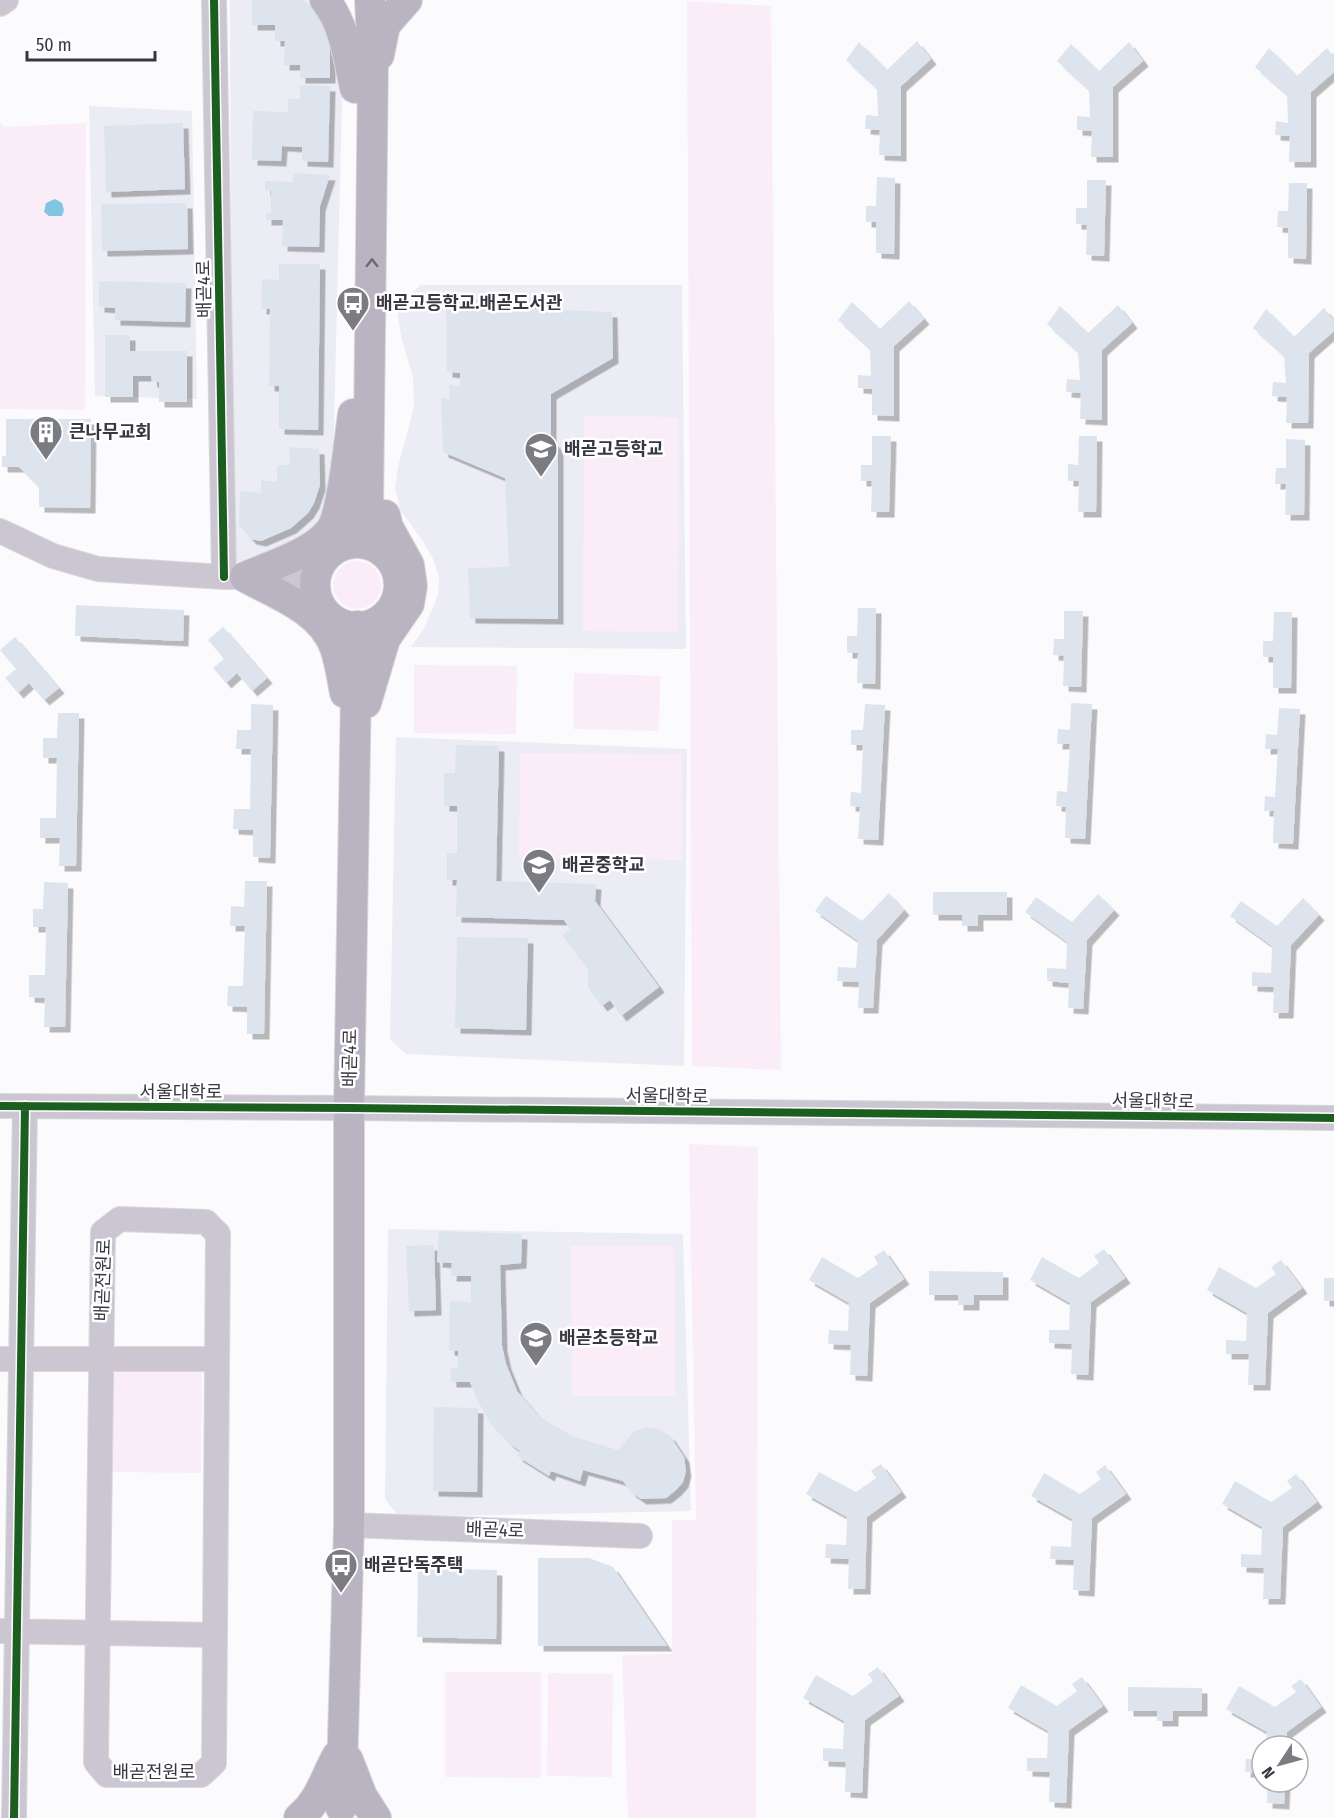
<svg xmlns="http://www.w3.org/2000/svg" width="1334" height="1818" viewBox="0 0 1334 1818" font-family="'Fira Sans Condensed','Noto Sans KR',sans-serif">
<defs>
<filter id="shadow"><feDropShadow dx="5.5" dy="5.5" stdDeviation="0" flood-color="#0004"/></filter>
</defs>
<rect width="100%" height="100%" fill="#fbfbfe"/>
<!-- built -->
<path fill="#ececf5" d="M230,0H330L344,20L332,508L285,559L232,562Z
M89,106L192,111L197,399L95,396Z
M420,285H682L686,649L411,647L423,630L432,610L438,594L439,577L433,559L424,543L401,511L395,489L398,467L414,407L413,378L401,336L397,309Z
M396,737L687,749L684,1066L406,1054L390,1039Z
M388,1229L683,1234L691,1511L399,1517L385,1499Z"/>
<!-- green -->
<path fill="#faedf8" d="M687,1L771,6L781,1070L692,1066Z
M0,122L4,127L86,123L85,410L0,409Z
M584,416L679,417L678,632L583,631Z
M333 585a24 24 0 1 1 48 0a24 24 0 1 1-48 0Z
M414,665L517,666L516,734L414,733Z
M574,673L660,676L659,731L573,729Z
M520,753L682,754V860L519,858Z
M689,1144L758,1147L756,1818H628L622,1655L672,1654V1520H696Z
M571,1246H674L675,1396H572Z
M110,1372H202L201,1473L110,1472Z
M445,1672H541V1778L445,1777Z
M548,1673L613,1674L612,1777L547,1776Z"/>
<!-- water -->
<path fill="#7ec6e1" d="M55,199L62,203L64,210L62,216H49L44,212L46,203Z"/>
<!-- building -->
<path fill="#dee4ee" filter="url(#shadow)" d="M254,0H304L313,10L327,32L330,44V78H300V65H284L285,41H275V25H252V2Z
M917,41L931,59L901,86V156L879,155L880,130L865,129L866,115L878,116L877,89L846,60L859,42L887,70Z
M1129,42L1143,61L1113,87V157H1091L1092,131L1077,130V116L1090,117L1089,90L1057,61L1071,44L1099,71Z
M1269,48L1297,76L1327,48L1334,57V72L1311,92V162H1289L1290,136L1275,135L1276,121L1288,123L1287,95L1255,67Z
M300,85L330,86L328,162L302,161V147L282,146L281,161L252,160L253,111L288,112V99H300Z
M183,123L185,189L106,192L104,126Z
M293,173L330,175L320,206L319,247L282,246L283,220H266V213H271V191H265V181L293,182Z
M877,177L895,178L894,254L876,253V222H866V206H876Z
M1087,180H1106L1104,256L1086,255L1087,225L1076,224V208H1087Z
M1289,183H1307L1306,259L1288,258V228L1277,227L1278,211H1288Z
M187,203L188,249L102,251L101,204Z
M279,264H320L318,430L279,429V386H269L270,309H261L262,279L279,280Z
M99,281L186,283L185,322L115,320V308L99,307Z
M446,299L535,301V309L612,312L613,358L551,394V440L555,443L558,450V619L470,618L468,568L509,567L505,478L443,452L441,397L450,400L449,385L460,386V373L447,372Z
M909,301L924,319L894,346V416L872,415V389L858,388V375L871,376L870,349L838,320L852,302L880,329Z
M1118,305L1132,323L1102,350V420L1080,419L1081,393L1066,392L1067,379L1080,380L1078,352L1047,324L1060,306L1088,333Z
M1324,308L1334,321V331L1309,353L1308,423H1286L1287,397L1272,396L1273,382L1286,383L1284,356L1253,328L1266,309L1294,337Z
M105,335H130V351H187V402H159V382H152L151,376H133V397H105Z
M6,419H91L90,508L39,507V487L19,467H2V456H6Z
M872,436H891L889,512H871L872,481H861V465H872Z
M1079,436H1097L1096,512H1078L1079,481H1068V464L1078,465Z
M1286,439L1305,440L1304,515H1285L1286,484H1275L1276,468H1286Z
M289,447L319,449L320,485L314,503L308,513L291,528L261,541L251,539L239,525L240,491L261,493V480L277,482V465H290Z
M76,605L184,610L183,641L75,636Z
M858,608H876L875,684L857,683L858,653H847V636H857Z
M1064,611H1083L1081,687L1063,686L1064,656L1053,655L1054,639H1064Z
M1274,612H1292L1291,688H1273V657H1263V641H1273Z
M223,627L267,678L252,691L237,673L226,683L213,668L224,659L208,640Z
M15,637L59,688L44,700L29,683L18,693L5,678L16,669L0,650Z
M1071,703L1092,704L1085,839L1065,838L1066,807L1056,806L1057,791L1067,792L1070,744H1057L1058,729L1070,730Z
M251,704L273,705L270,858L253,857V830L233,829L234,809H250L251,749H236L237,730H251Z
M865,704L885,705L878,840L858,839L860,807L850,806L851,792L861,793L863,745H851V730H863Z
M1279,708L1300,709L1293,844L1273,843L1274,811H1264L1265,796L1275,797L1278,749H1265L1266,734L1277,735Z
M58,713H79L76,866H59L60,838H40V818H56L57,758H43V738H57Z
M456,745L499,746L496,881L596,884L595,901L659,987L621,1016L610,1000L602,1006L588,988V970L562,935L570,929L564,920L456,917L457,880H447V853H457V806H444V773H455Z
M245,881H267L264,1034H247V1007L227,1006L228,986H243L245,926H230L231,906L244,907Z
M44,882L68,883L65,1027H44L45,998L29,997V975H45L46,927H33V909H43Z
M933,892H1007V915H978V926H962V915H933Z
M889,893L904,910L877,940L873,1008H858L859,982L837,981L838,967L856,968L858,941L815,911L826,896L862,921Z
M1098,894L1114,910L1087,940L1083,1009L1068,1008L1069,983L1047,981V968L1066,969L1067,942L1025,912L1036,897L1072,922Z
M1303,898L1319,915L1291,945L1288,1013H1273L1274,987L1252,986V972L1271,973L1272,946L1230,916L1241,901L1277,926Z
M457,937L528,938L526,1030L455,1028Z
M439,1231L522,1234L521,1263L500,1265L502,1346L506,1364L517,1391L537,1414L548,1422L575,1437L618,1450L633,1432L646,1427L659,1429L670,1436L684,1457L686,1471L683,1482L676,1490L666,1498L641,1499L631,1492L623,1481L583,1470L580,1481L551,1471L549,1476L517,1456L520,1451L509,1443L491,1424L477,1400L470,1382H451L450,1368L458,1369V1351L449,1350L450,1301L471,1302V1276H451L452,1263L437,1262Z
M434,1245L436,1310L409,1311L406,1246Z
M1104,1249L1125,1278L1091,1302L1088,1375L1071,1374L1072,1344L1049,1343V1330H1069L1070,1303L1030,1280L1042,1257L1079,1278L1099,1263L1094,1256Z
M884,1250L904,1279L870,1303L867,1376L850,1375L851,1345L828,1344L829,1330L848,1331L849,1303L809,1280L822,1257L858,1278L878,1264L874,1257Z
M1281,1260L1302,1288L1268,1313L1265,1385H1248L1249,1354H1226V1340L1246,1341L1247,1313L1207,1290L1219,1267L1256,1288L1276,1274L1271,1267Z
M929,1271L1003,1272V1295H974V1305H958V1295H929Z
M1324,1278H1334V1301H1324Z
M434,1407L478,1408L477,1492L433,1491Z
M881,1464L901,1492L867,1517L865,1589H848L849,1559L825,1558L826,1544L846,1545L847,1517L806,1494L819,1472L856,1492L876,1478L871,1471Z
M1105,1465L1126,1494L1092,1518L1089,1591L1073,1590L1074,1560L1050,1559L1051,1546L1071,1547L1072,1519L1031,1496L1044,1473L1080,1494L1101,1479L1096,1472Z
M1296,1474L1317,1502L1283,1527L1280,1599H1263L1264,1568L1241,1567V1554L1261,1555L1262,1527L1222,1504L1235,1481L1271,1502L1292,1488L1287,1481Z
M538,1558H589L613,1567L667,1646H538Z
M418,1568L497,1570L496,1639L417,1637Z
M878,1667L899,1696L865,1720L862,1793L845,1792L846,1762L823,1761V1748L843,1749L844,1721L803,1698L816,1675L853,1696L873,1681L868,1674Z
M1082,1677L1103,1706L1069,1730L1066,1803L1049,1802L1050,1772L1027,1771V1758H1047L1048,1731L1008,1708L1021,1685L1057,1706L1077,1691L1072,1684Z
M1301,1679L1321,1707L1287,1732L1286,1746H1266L1267,1732L1226,1709L1239,1686L1275,1707L1296,1692L1291,1686Z
M1128,1687L1202,1688V1711H1173V1721H1157V1711H1128Z
M1246,1759L1262,1760V1773L1245,1772Z
M1268,1782H1285L1284,1804L1267,1803Z"/>
<g fill="none" stroke-linecap="round" stroke-linejoin="round">
<!-- minor casing -->
<g stroke="#d8d9db" stroke-width="26">
<path id="minor" d="M214,0L224,577
M0,4L6,0
M0,531L53,556L98,569L224,577H315
M0,1106L349,1108L1334,1118
M120,1219L206,1222L218,1234L214,1763L201,1775H107L96,1762L103,1232Z
M0,1359H217
M349,1525L640,1536
M0,1631L215,1635
M14,1818L25,1106"/>
</g>
<!-- major casing -->
<g stroke="#d8d9db" stroke-width="32">
<path id="major" d="M325,0C345,25 348,58 355,88
M370,0L373,64L368,514L381,550
M379,55L385,25L407,0
M315 585a42 42 0 1 1 84 0a42 42 0 1 1-84 0Z
M340,546C354,530 352,506 352,486
M245,577C270,566 313,553 330,531C343,514 349,440 353,414
M245,577C277,595 322,610 335,648C340,662 342,678 345,693
M366,703L385,639L409,604L412,586L409,565L388,527L385,515
M348,1760L362,1796L376,1818
M341,1808L349,1525V1108L357,626
M299,1818C320,1800 324,1780 337,1756"/>
</g>
<!-- minor -->
<use href="#minor" stroke="#cbc6d1" stroke-width="24"/>
<!-- major -->
<use href="#major" stroke="#bab4c2" stroke-width="30"/>
<!-- cycleway casing -->
<g stroke="#fff" stroke-width="11">
<path id="cycleway" d="M214,0L224,577
M0,1106L349,1108L1334,1118
M14,1818L25,1106"/>
</g>
<!-- cycleway -->
<use href="#cycleway" stroke="#1b5e20" stroke-width="8"/>
</g>
<!-- one-way arrows -->
<defs><path id="oneway-chevron" d="M-2-3.5L2.5 0L-2 3.5" fill="none" stroke-width="1.6" stroke-linecap="round" stroke-linejoin="round" transform="scale(1.5)"/></defs>
<use stroke="#6b6974" href="#oneway-chevron" transform="translate(372 263) rotate(-90)"/>
<!-- icons -->
<defs>
<g id="bus-pin" transform="scale(1.725)"><path d="M0 17L-7.5 6A9.5 9.5 0 1 1 7.5 6Z" fill="#7b7c82" stroke="#fff"/><path d="M-5-6H5V4H4V6H2V4H-2V6H-4V4H-5ZM-3.5-4V0h7V-4ZM-3.5 1.2v1.5H-2V1.2ZM2 1.2v1.5H3.5V1.2Z" fill="#fff"/></g>
<g id="building-pin" transform="scale(1.725)"><path d="M0 17L-7.5 6A9.5 9.5 0 1 1 7.5 6Z" fill="#7b7c82" stroke="#fff"/><path d="M-4-6H4V6H1V3H-1V6H-4ZM-2.5-4.3h1.7v1.8h-1.7ZM.8-4.3h1.7v1.8H.8ZM-2.5-1h1.7V.8h-1.7ZM.8-1h1.7V.8H.8Z" fill="#fff"/></g>
<g id="school-pin" transform="scale(1.725)"><path d="M0 17L-7.5 6A9.5 9.5 0 1 1 7.5 6Z" fill="#7b7c82" stroke="#fff"/><path d="M0-5L7-2L0 1L-7-2ZM-4 1L0 2.5L4 1V4Q0 6-4 4Z" fill="#fff"/></g>
</defs>
<g fill-rule="evenodd">
<use href="#bus-pin" x="353" y="303"/>
<use href="#building-pin" x="46" y="432"/>
<use href="#school-pin" x="541" y="449"/>
<use href="#school-pin" x="539" y="865"/>
<use href="#school-pin" x="536" y="1338"/>
<use href="#bus-pin" x="341" y="1565"/>
</g>
<g text-anchor="middle" dominant-baseline="central" stroke-width="5" stroke-linejoin="round" paint-order="stroke">
<!-- street labels -->
<g font-size="18" fill="#363740" stroke="#fff">
<text transform="translate(204 289) rotate(-91)">배곧4로</text>
<text transform="translate(350 1058) rotate(-89)">배곧4로</text>
<text x="181" y="1092">서울대학로</text>
<text transform="translate(667 1096) rotate(1)">서울대학로</text>
<text transform="translate(1153 1101) rotate(1)">서울대학로</text>
<text transform="translate(103 1280) rotate(-88)">배곧전원로</text>
<text transform="translate(495 1530) rotate(2)">배곧4로</text>
<text x="154" y="1772">배곧전원로</text>
</g>
<!-- poi labels -->
<g font-size="18" font-weight="bold" fill="#363740" stroke="#fff" text-anchor="start">
<text x="376" y="303">배곧고등학교.배곧도서관</text>
<text x="69" y="432">큰나무교회</text>
<text x="564" y="449">배곧고등학교</text>
<text x="562" y="865">배곧중학교</text>
<text x="559" y="1338">배곧초등학교</text>
<text x="364" y="1565">배곧단독주택</text>
</g>
</g>
<!-- north arrow -->
<g transform="translate(1280 1764) rotate(234)"><circle r="28" fill="#ffffff" stroke="#afafb3" stroke-width="1.5"/>
<path d="M0-4.5L10 22L0 15L-10 22Z" fill="#7b7c82"/>
<text y="-9" font-size="16" font-weight="bold" text-anchor="middle" fill="#363740">N</text>
</g>
<!-- scale -->
<path d="M27 51v9h128v-9" fill="none" stroke="#363740" stroke-width="3"/>
<text x="36" y="51" font-size="18" fill="#363740" stroke="#ffffff" stroke-width="4.5" paint-order="stroke">50 m</text>
</svg>
